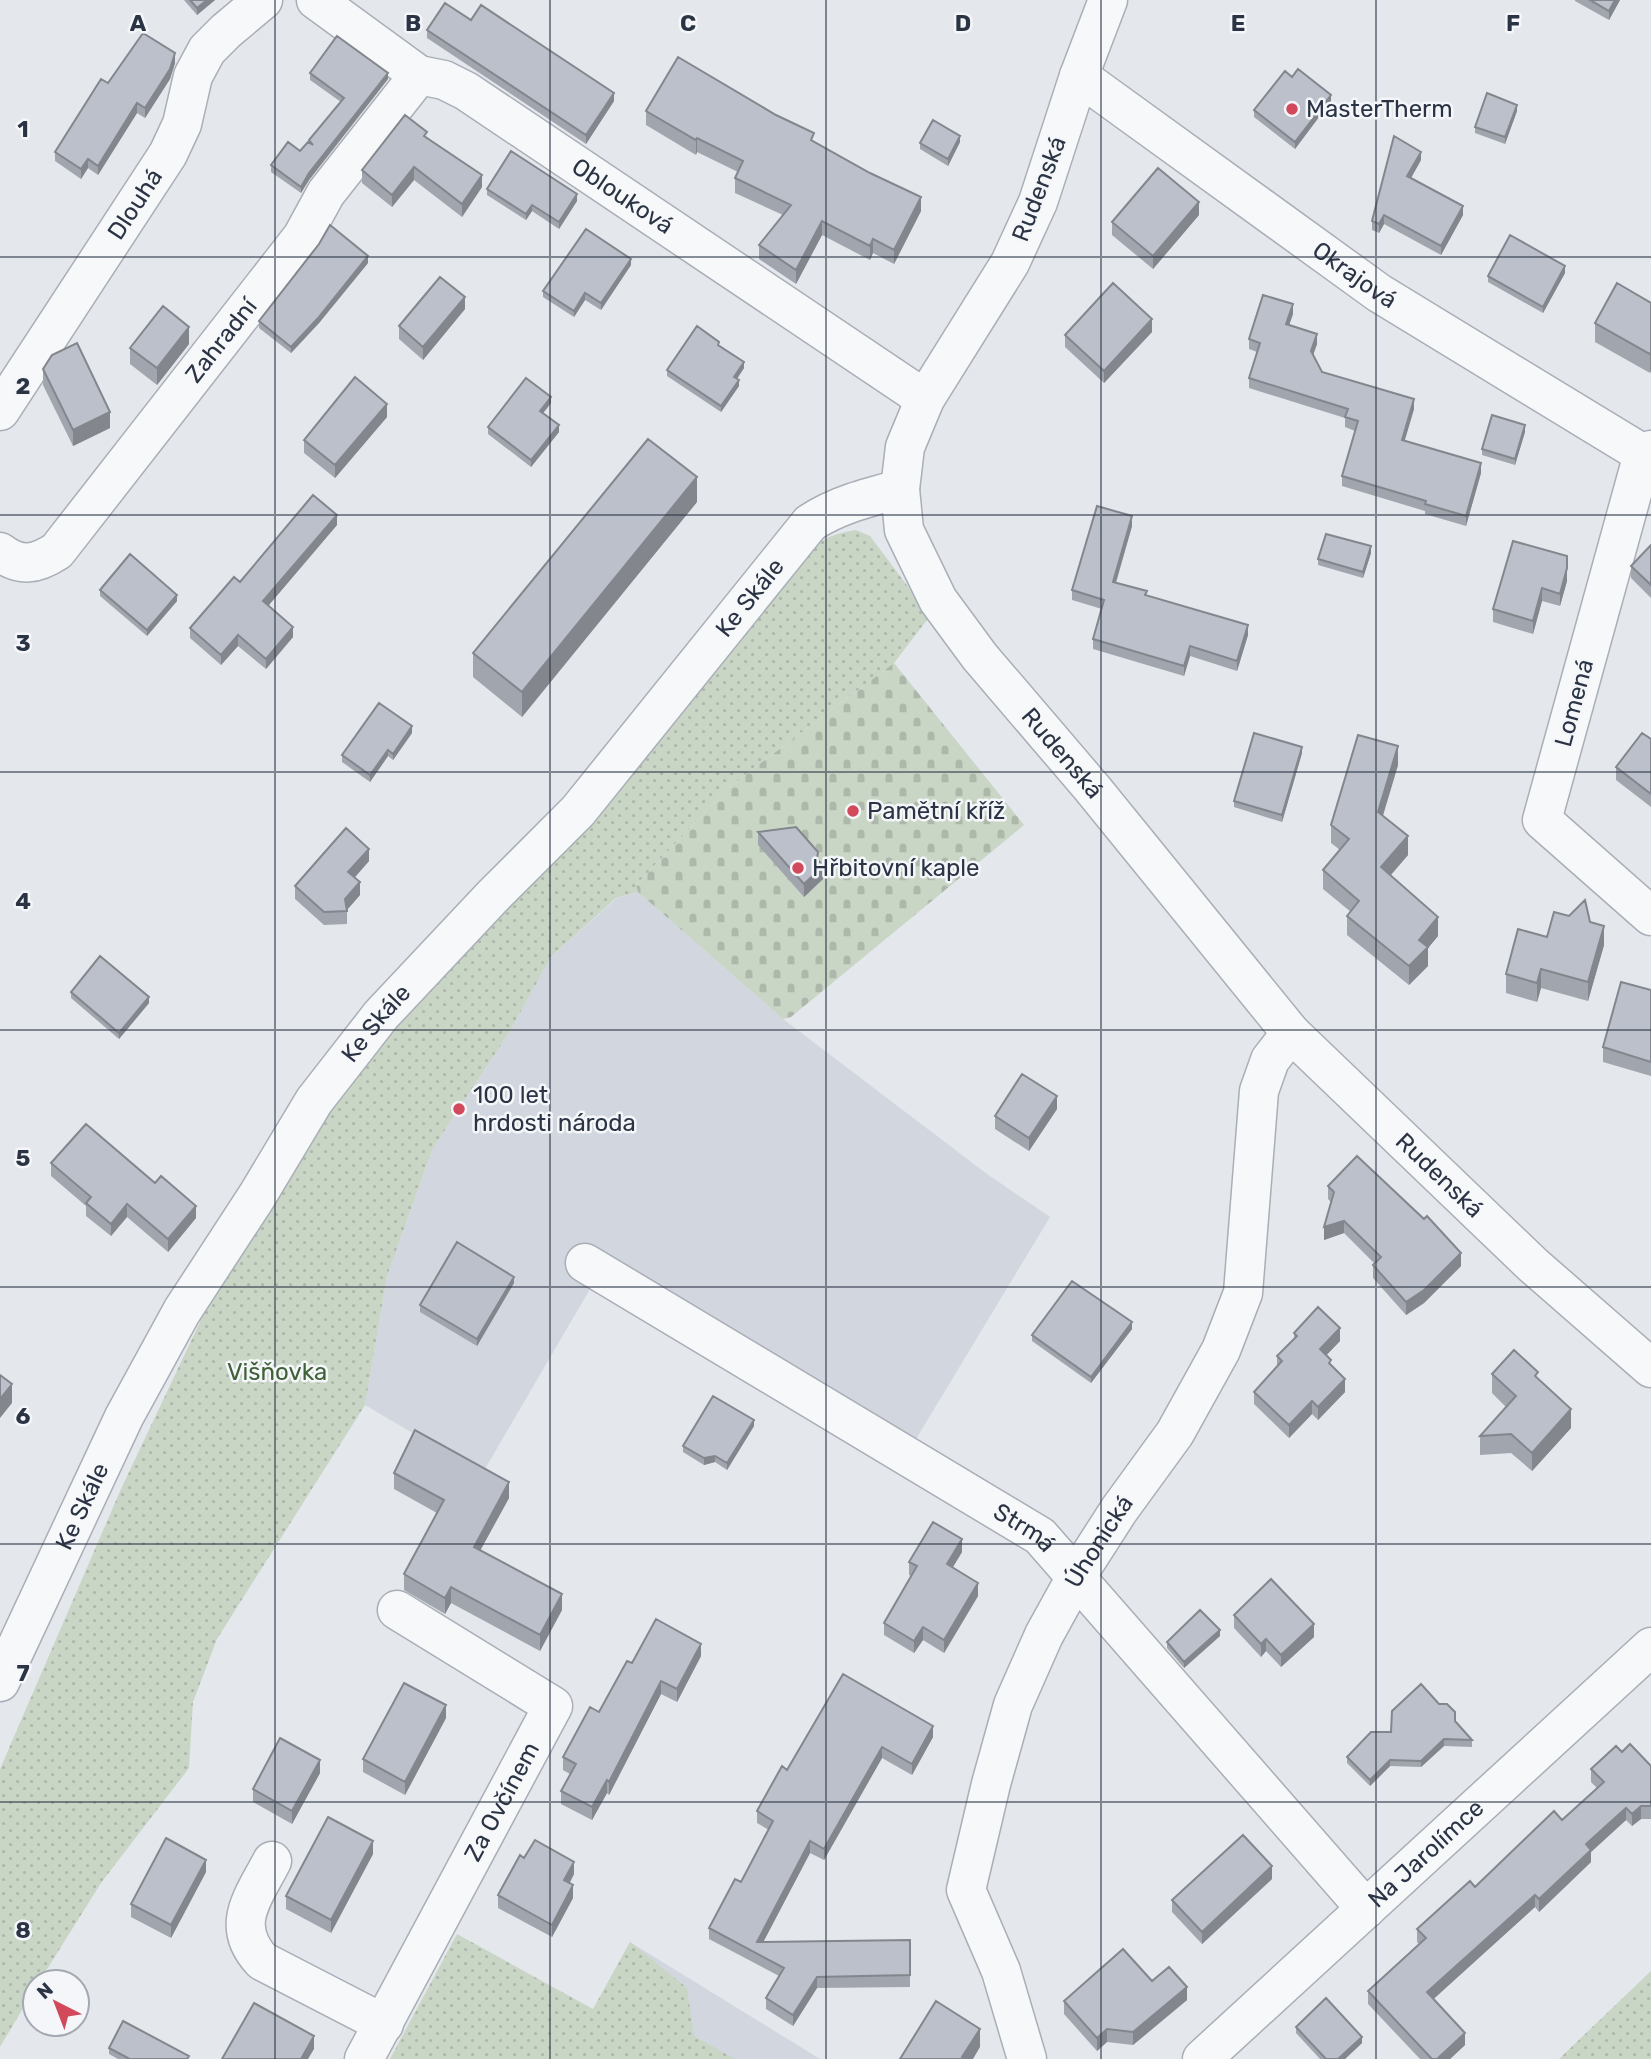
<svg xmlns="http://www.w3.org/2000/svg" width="1651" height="2059" viewBox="0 0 1651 2059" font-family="Rubik,sans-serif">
<defs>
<pattern id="grass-dots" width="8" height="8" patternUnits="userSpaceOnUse" patternTransform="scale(1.75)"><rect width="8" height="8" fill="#c9d6c5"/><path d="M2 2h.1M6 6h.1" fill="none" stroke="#adb8ab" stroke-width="1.8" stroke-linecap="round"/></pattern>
<pattern id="cemetery-stones" width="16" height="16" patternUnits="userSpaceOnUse" patternTransform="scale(1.75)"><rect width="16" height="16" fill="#c9d6c5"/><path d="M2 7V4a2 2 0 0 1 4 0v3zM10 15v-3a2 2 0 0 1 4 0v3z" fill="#adb8ab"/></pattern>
</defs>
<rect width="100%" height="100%" fill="#e4e7ec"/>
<!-- built -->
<path fill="#d2d6de" d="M638,892L783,1019L987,1174L1050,1217L916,1439L611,1257L590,1289L482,1474L365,1405L387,1276L433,1148L510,1031L551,957L617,898Z
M630,1942L820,2059H567Z"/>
<!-- grass -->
<path fill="url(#grass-dots)" d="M856,530L870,536L930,616L894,663L729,787L636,885L638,892L616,898L551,957L510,1031L433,1148L387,1276L365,1405L217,1639L193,1702L189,1768L101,1883L39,1982H35V1988L0,2047V1769L121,1489L208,1305L320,1122L396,1015L804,554C822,539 832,534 856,530Z
M457,1934L593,2009L630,1942L687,1988L694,2036L735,2059H390Z
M1651,1971V2059H1559Z"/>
<!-- cemetery -->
<path fill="url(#cemetery-stones)" d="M894,663L1024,825L791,1017L783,1019L638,892L636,885L729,787Z"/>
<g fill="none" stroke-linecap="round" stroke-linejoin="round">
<!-- minor casing -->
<g stroke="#a9aeb7" stroke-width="41">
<g id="minor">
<path id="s1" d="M316,0L419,75L444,80L466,91L925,399"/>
<path id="s2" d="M1108,0L1079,76L1038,202L1010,263L925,399L905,447L900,489L904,530L938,600L980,657L1092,788L1291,1033L1533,1265L1651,1368"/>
<path id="s3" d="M1079,76L1379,293L1643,454"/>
<path id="s4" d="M0,411L168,154L182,124L193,76L207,50L226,31L263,0"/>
<path d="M1651,450L1643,454L1542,820L1651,916"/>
<path id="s5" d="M0,552C21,568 37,564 57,551L302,237L326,193L419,75"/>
<path id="s6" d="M585,1263L1040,1536L1366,1909"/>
<path id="s7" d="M0,1682L124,1417L182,1311L257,1196L314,1101L381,1015L492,897L578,811L810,523C837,505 869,497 900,489"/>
<path d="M272,1861C253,1898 229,1925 262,1961L384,2024"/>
<path id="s8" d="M364,2059L553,1706L397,1610"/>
<path id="s9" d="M1027,2059L1001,1971L966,1890L991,1784L1013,1705L1044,1635L1076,1577L1119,1510L1175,1433L1221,1350L1243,1293L1259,1091L1270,1060L1291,1033"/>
<path id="s10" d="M1202,2059L1651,1647"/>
</g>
</g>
<!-- minor -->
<use href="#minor" stroke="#f7f8fa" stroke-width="38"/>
</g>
<!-- wall -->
<path fill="#a1a5ae" d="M184,0H215L197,15Z
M1575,0H1620L1609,20L1575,1Z
M471,20L614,101L586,144L427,38V30Z
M175,63L170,79L145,118L137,113L98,175L88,168L81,179L55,161V152L108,83Z
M310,73L388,79L309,180L301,193L271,172V165L300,151L309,143V140L341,102L310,80Z
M1292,77L1331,101L1295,149L1254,117V110Z
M646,111L814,141L921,211L894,264L873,253L870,260L822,235L796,284L759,259V245L783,215L735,193V178L738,172L697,152L696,155L646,125Z
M1517,111L1505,144L1475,133V127Z
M427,137L482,187L462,217L414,180L392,207L362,183V170Z
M960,142L948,166L920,149V143Z
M1421,160L1411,178L1463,215L1441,255L1384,224L1379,233L1372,230V221Z
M487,189L577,201L559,229L532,211L526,220L487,195Z
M1199,215L1153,269L1112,235V222Z
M368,263L319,323L291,353L259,328V321Z
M631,265L601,310L585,300L574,317L543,297V291Z
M1565,273L1543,313L1488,282V276Z
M1651,303V370L1650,373L1595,342V323Z
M465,309L423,360L399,339V326Z
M1293,314L1289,325L1317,344L1313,355L1322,372L1414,409L1404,441L1481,473L1466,526L1425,514V511L1342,486V476L1355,431L1345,427V418L1249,388V378L1257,352L1249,349V339Z
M1152,332L1104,383L1065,347V335Z
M189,344L157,385L130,364V348Z
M719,346L744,368L737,379L739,386L721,412L667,376V370Z
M43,369L110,428L73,446L43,385Z
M551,403L543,413L559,432L531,467L488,434V427Z
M387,417L335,478L304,453V440Z
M1525,432L1515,465L1482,455V449Z
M697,502L522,717L473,677V653Z
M337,525L268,606L293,637L266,669L238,646L221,665L190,638V628L240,582Z
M1132,526L1116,583L1248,635L1237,671L1190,656L1184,676L1093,649V639L1102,609L1072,600V590Z
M1513,541L1567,581L1560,606L1542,601L1533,634L1493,622V609Z
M1651,545V598L1631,578V566Z
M1371,553L1363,578L1318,565V559Z
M100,590L177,601L147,636L100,596Z
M412,733L393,760L388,756L370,782L342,762V755Z
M1651,739V807L1616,780V767Z
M1302,753L1282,822L1234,807V801Z
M1398,765L1383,816L1408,855L1391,875L1438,936L1428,948V966L1409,985L1347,935V916L1351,912L1323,889V870L1340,850L1331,843V825Z
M758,832L818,859L823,879L804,897L758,845Z
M369,861L355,877L360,895L347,910V924L324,925L295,899V886Z
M1590,922L1604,945L1588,1001L1541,988L1537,1002L1506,993V974L1547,937Z
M1651,990V1076L1603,1062V1047Z
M71,992L149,1003L119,1039L71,998Z
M1057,1109L1029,1151L995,1129V1116Z
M51,1163L196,1218L168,1252L127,1217L111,1236L86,1216V1206L51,1176Z
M1328,1186L1461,1266L1424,1303L1406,1315L1373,1278V1265L1374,1263L1344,1233L1324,1240L1331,1202L1328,1199Z
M514,1283L477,1346L420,1312V1305Z
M1132,1329L1091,1383L1032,1341V1335Z
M1294,1333L1340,1341L1326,1355L1345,1392L1318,1420L1312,1414L1289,1438L1254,1404V1392L1277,1366V1356L1294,1340Z
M1492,1374L1538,1379L1571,1428L1532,1471L1511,1453L1480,1455V1436L1506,1407L1492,1393Z
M754,1426L727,1470L715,1462L704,1465L683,1452V1446Z
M394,1473L509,1498L480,1550L562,1610L540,1651L451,1603L445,1614L404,1590V1574L437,1513L394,1489Z
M962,1552L952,1568L978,1596L944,1653L923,1640L914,1653L884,1635V1623L911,1576L909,1575V1562Z
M1234,1615L1314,1637L1281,1667L1266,1651L1261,1657L1234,1628Z
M1220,1636L1184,1668L1167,1648V1642Z
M701,1656L677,1702L661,1694L609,1795L607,1793L592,1820L561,1804V1791L570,1774L563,1770V1757L599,1712L632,1663Z
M843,1674L933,1737L912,1775L882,1758L824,1860L810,1853L763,1942L910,1940V1987L817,1988L793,2026L766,2009V1998L779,1976L709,1939V1928L741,1882L769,1830L757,1823V1811L787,1770Z
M446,1718L405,1795L363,1772V1759Z
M1455,1721L1472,1740V1747L1444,1746L1421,1767L1390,1766L1370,1786L1347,1763V1757L1391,1732Z
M1622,1752L1651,1766V1819H1641L1632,1826L1626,1820L1591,1852V1862L1539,1912L1535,1907L1433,1999L1465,2045L1450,2059H1420L1368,2004V1991L1419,1944L1417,1942V1929L1475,1887L1562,1820L1597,1788L1591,1782V1769Z
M320,1773L292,1824L253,1802V1789Z
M373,1854L331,1933L286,1909V1896Z
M524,1858L574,1874L570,1883L573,1898L552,1937L498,1908V1895Z
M206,1872L171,1938L131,1917V1904Z
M1272,1879L1202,1944L1172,1912V1900Z
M1152,1981L1187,2000L1133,2045L1107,2042L1097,2051L1064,2014V2001Z
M1296,2027L1362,2043L1345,2059H1320L1296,2033Z
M109,2048L189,2059H118L109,2054Z"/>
<!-- shaded-wall -->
<path fill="#83868d" d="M207,0H215L197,15V8Z
M1615,0H1620L1609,20V11Z
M175,53V63L170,79L145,118V108Z
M388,73V79L309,180L301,193V187L309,173Z
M614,93V101L586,144V135Z
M1331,95V101L1295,149V142Z
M137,103V113L98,175V166Z
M1517,105V111L1505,144V137Z
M960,136V142L948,166V159Z
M697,138V152L696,155V140Z
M1421,152V160L1407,185V176Z
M88,159V168L81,179V169Z
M414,167V180L392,207V195Z
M482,175V187L462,217V204Z
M577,194V201L559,229V222Z
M921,197V211L894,264V250Z
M1199,202V215L1153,269V256Z
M532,205V211L526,220V214Z
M1463,206V215L1441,255V246Z
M1384,215V224L1379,233V224Z
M822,221V235L796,284V270Z
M873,239V253L870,260V246Z
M368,256V263L319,323L291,353V347Z
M631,259V265L601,310V303Z
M1565,266V273L1543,313V307Z
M585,293V300L574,317V311Z
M465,297V309L423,360V347Z
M1293,304V314L1286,334V324Z
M1152,319V332L1104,383V371Z
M189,327V344L157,385V368Z
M1317,334V344L1311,361V351Z
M1651,352V370L1650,373V354Z
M744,362V368L734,383V377Z
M739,380V386L721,412V406Z
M551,397V403L540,417V411Z
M1414,399V409L1402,450V440Z
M387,404V417L335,478V465Z
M110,412V428L73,446V430Z
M559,425V432L531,467V460Z
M1525,425V432L1515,465V459Z
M1481,463V473L1466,526V516Z
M697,477V502L522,717V692Z
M337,515V525L263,612V601Z
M1132,516V526L1113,592V582Z
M1371,546V553L1363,578V572Z
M1567,568V581L1560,606V594Z
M1542,588V601L1533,634V621Z
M177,595V601L147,636V630Z
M1248,625V635L1237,671V661Z
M293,627V637L266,669V659Z
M238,635V646L221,665V655Z
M1190,646V656L1184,676V666Z
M412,726V733L393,760V754Z
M1398,746V765L1378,831V812Z
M1302,747V753L1282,822V815Z
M388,750V756L370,782V775Z
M1408,836V855L1381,886V867Z
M369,849V861L348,885V872Z
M823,866V879L804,897V884Z
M360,882V895L345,912V899Z
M1438,917V936L1428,948V966L1409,985V966L1419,940Z
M1604,926V945L1588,1001V982Z
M1541,969V988L1537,1002V983Z
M149,997V1003L119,1039V1033Z
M1057,1096V1109L1029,1151V1138Z
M127,1204V1217L111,1236V1224Z
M196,1206V1218L168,1252V1239Z
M1344,1221V1233L1324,1240V1227Z
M1461,1253V1266L1424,1303L1406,1315V1302Z
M514,1277V1283L477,1346V1339Z
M1132,1322V1329L1091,1383V1377Z
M1340,1328V1341L1320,1362V1349Z
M1345,1379V1392L1318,1420V1407Z
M12,1384V1403L0,1418V1399Z
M1312,1401V1414L1289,1438V1425Z
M1571,1409V1428L1532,1471V1453Z
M754,1420V1426L727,1470V1463Z
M715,1456V1462L704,1465V1458Z
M509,1482V1498L474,1562V1547Z
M962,1539V1552L947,1577V1564Z
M978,1583V1596L944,1653V1640Z
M451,1587V1603L445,1614V1598Z
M562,1594V1610L540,1651V1635Z
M1314,1624V1637L1281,1667V1655Z
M923,1627V1640L914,1653V1641Z
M1220,1630V1636L1184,1668V1662Z
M1266,1639V1651L1261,1657V1644Z
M701,1644V1656L677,1702V1689Z
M661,1681V1694L609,1795V1782Z
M446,1705V1718L405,1795V1782Z
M933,1726V1737L912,1775V1764Z
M1444,1739V1746L1421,1767V1761Z
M882,1747V1758L824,1860V1849Z
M320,1760V1773L292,1824V1811Z
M1390,1760V1766L1370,1786V1780Z
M607,1780V1793L592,1820V1807Z
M1641,1806V1819L1632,1826V1814Z
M1626,1808V1820L1591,1852V1862L1539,1912V1899L1586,1844Z
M373,1841V1854L331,1933V1920Z
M810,1841V1853L757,1954V1942Z
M206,1860V1872L171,1938V1925Z
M574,1862V1874L564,1892V1880Z
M1272,1866V1879L1202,1944V1932Z
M573,1885V1898L552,1937V1925Z
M1535,1895V1907L1427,2005V1992Z
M817,1977V1988L793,2026V2015Z
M1187,1987V2000L1133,2045V2032Z
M980,2029V2047L973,2059H962V2057Z
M1107,2029V2042L1097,2051V2038Z
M1465,2033V2045L1450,2059H1437Z
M314,2036V2049L308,2059H301Z
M1362,2037V2043L1345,2059H1338Z"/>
<!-- building -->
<path fill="#bbc0ca" stroke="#83868d" stroke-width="2" d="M190,0H207L197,8Z
M1590,0H1615L1609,11Z
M445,3L471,20L481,5L614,93L586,135L427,30Z
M143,33L175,53L170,69L145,108L137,103L98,166L88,159L81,169L55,152L101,79L108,83Z
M337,36L388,73L309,173L301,187L271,165L288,142L300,151L308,142L313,145L309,140L344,98L310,73Z
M678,57L776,115L814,133L811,140L870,173L921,197L894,250L873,239L870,246L822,221L796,270L759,245L791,205L735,178L743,161L697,138L696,140L646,111Z
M1298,69L1331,95L1295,142L1254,110L1285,71L1292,77Z
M1487,93L1517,105L1505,137L1475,127Z
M405,115L427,132L424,136L482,175L462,204L414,167L392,195L362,170Z
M933,120L960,136L948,159L920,143Z
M1394,136L1421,152L1407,176L1463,206L1441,246L1384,215L1379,224L1372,221Z
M511,151L577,194L559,222L532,205L526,214L487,189Z
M1158,168L1199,202L1153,256L1112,222Z
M330,225L368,256L319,317L291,347L259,321L319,244Z
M586,229L631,259L601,303L585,293L574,311L543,291Z
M1510,235L1565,266L1543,307L1488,276Z
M440,277L465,297L423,347L399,326Z
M1113,283L1152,319L1104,371L1065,335Z
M1617,283L1651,303V352L1650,354L1595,323Z
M1263,295L1293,304L1286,324L1317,334L1311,351L1322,372L1414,399L1402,440L1481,463L1466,516L1425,504L1426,501L1342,476L1358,421L1345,417L1348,409L1249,378L1260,343L1249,339Z
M163,306L189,327L157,368L130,348Z
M697,326L719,342L718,345L744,362L734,377L739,380L721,406L667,370Z
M77,343L110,412L73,430L43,369L52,355Z
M355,377L387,404L335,465L304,440Z
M526,378L551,397L540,411L559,425L531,460L488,427Z
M1492,415L1525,425L1515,459L1482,449Z
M648,439L697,477L522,692L473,653Z
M313,495L337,515L263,601L293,627L266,659L238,635L221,655L190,628L234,577L240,582Z
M1097,506L1132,516L1113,582L1147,591L1145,595L1248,625L1237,661L1190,646L1184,666L1093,639L1104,600L1072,590Z
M1326,534L1371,546L1363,572L1318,559Z
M1513,541L1567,556V568L1560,594L1542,588L1533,621L1493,609Z
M1651,545V585L1631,566Z
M130,554L177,595L147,630L100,590Z
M379,703L412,726L393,754L388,750L370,775L342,755Z
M1254,733L1302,747L1282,815L1234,801Z
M1642,733L1651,739V794L1616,767Z
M1358,735L1398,746L1378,812L1408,836L1381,867L1438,917L1419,940L1428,947L1409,966L1347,916L1359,901L1323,870L1349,839L1331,825Z
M796,827L818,852L817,859L823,866L804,884L758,832Z
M346,828L369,849L348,872L360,882L345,899L347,911L324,912L295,886Z
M1585,900L1590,922L1604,926L1588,982L1541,969L1537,983L1506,974L1518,929L1547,937L1554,912L1569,916Z
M100,956L149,997L119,1033L71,992Z
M1621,982L1651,990V1062L1603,1047Z
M1022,1074L1057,1096L1029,1138L995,1116Z
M86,1124L155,1183L161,1176L196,1206L168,1239L127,1204L111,1224L86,1203L91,1197L51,1163Z
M1357,1156L1424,1219L1427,1216L1461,1253L1424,1290L1406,1302L1373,1265L1381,1257L1344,1221L1324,1227L1334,1192L1328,1186Z
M457,1242L514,1277L477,1339L420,1305Z
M1072,1281L1132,1322L1091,1377L1032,1335Z
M1318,1307L1340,1328L1320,1349L1331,1360L1329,1363L1345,1379L1318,1407L1312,1401L1289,1425L1254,1392L1282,1361L1277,1356L1297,1336L1294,1333Z
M1514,1350L1538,1372L1535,1376L1571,1409L1532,1453L1511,1434L1480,1436L1516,1396L1492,1374Z
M0,1375L12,1384L0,1399Z
M713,1396L754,1420L727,1463L715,1456L704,1458L683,1446Z
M415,1430L509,1482L474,1547L562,1594L540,1635L451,1587L445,1598L404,1574L444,1500L394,1473Z
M933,1522L962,1539L947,1564L978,1583L944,1640L923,1627L914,1641L884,1623L917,1566L909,1562Z
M1271,1579L1314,1624L1281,1655L1266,1639L1261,1644L1234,1615Z
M1200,1610L1220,1630L1184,1662L1167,1642Z
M656,1619L701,1644L677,1689L661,1681L609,1782L607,1780L592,1807L561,1791L576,1764L563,1757L590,1707L599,1712L627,1661L632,1663Z
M843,1674L933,1726L912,1764L882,1747L824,1849L810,1841L757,1942L910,1940V1975L817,1977L793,2015L766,1998L784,1968L709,1928L735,1879L741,1882L773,1821L757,1811L782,1766L787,1770Z
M404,1683L446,1705L405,1782L363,1759Z
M1421,1684L1439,1704H1447L1455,1712V1721L1472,1740L1444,1739L1421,1761L1390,1760L1370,1780L1347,1757L1371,1732H1391L1392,1711Z
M280,1738L320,1760L292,1811L253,1789Z
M1630,1744L1651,1766V1806H1641L1632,1814L1626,1808L1586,1844L1591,1850L1539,1899L1535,1895L1427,1992L1465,2033L1437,2059H1432L1368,1991L1426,1938L1417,1929L1470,1881L1475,1887L1554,1811L1562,1820L1604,1782L1591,1769L1616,1746L1622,1752Z
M328,1817L373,1841L331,1920L286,1896Z
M1243,1835L1272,1866L1202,1932L1172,1900Z
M166,1838L206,1860L171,1925L131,1904Z
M535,1840L574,1862L564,1880L573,1885L552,1925L498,1895L520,1855L524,1858Z
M1123,1949L1152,1981L1169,1967L1187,1987L1133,2032L1107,2029L1097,2038L1064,2001Z
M1326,1998L1362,2037L1338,2059H1326L1296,2027Z
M936,2001L980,2029L962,2057L965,2059H900Z
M254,2003L314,2036L301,2059H222Z
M123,2021L189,2056L187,2059H127L128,2058L109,2048Z"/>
<!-- grid -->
<path fill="none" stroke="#2b3445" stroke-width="2" stroke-opacity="0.55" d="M275,0V2059M550,0V2059M826,0V2059M1101,0V2059M1376,0V2059M0,257H1651M0,515H1651M0,772H1651M0,1030H1651M0,1287H1651M0,1544H1651M0,1802H1651"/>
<!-- markers -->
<g fill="#d1495b" stroke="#f4f6f9" stroke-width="2.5">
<circle cx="1292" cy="109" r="7"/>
<circle cx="853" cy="811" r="7"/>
<circle cx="798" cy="868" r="7"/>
<circle cx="459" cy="1109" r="7"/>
</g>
<g text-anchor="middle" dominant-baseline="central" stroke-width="5" stroke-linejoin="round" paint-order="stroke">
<!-- poi labels -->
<g font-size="24" fill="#2b3445" stroke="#f4f6f9" text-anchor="start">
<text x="1306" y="109">MasterTherm</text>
<text x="867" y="811">Pamětní kříž</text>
<text x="812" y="868">Hřbitovní kaple</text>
<text x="473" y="1095">100 let<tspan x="473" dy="28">hrdosti národa</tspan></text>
</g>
<!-- street labels -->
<g font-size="24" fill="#2b3445" stroke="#f4f6f9">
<text transform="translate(1039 189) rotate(-69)">Rudenská</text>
<text stroke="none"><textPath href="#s1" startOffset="366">Oblouková</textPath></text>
<text stroke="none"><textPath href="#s4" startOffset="247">Dlouhá</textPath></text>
<text stroke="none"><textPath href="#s3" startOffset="340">Okrajová</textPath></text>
<text stroke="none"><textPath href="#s5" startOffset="329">Zahradní</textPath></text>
<text stroke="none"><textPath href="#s7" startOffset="1328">Ke Skále</textPath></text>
<text transform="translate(1574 703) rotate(-75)">Lomená</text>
<text stroke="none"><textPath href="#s2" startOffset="852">Rudenská</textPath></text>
<text stroke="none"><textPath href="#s7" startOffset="761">Ke Skále</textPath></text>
<text stroke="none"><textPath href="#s2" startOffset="1419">Rudenská</textPath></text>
<text stroke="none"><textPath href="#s7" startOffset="194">Ke Skále</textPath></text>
<text stroke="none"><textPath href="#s6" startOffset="513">Strmá</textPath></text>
<text stroke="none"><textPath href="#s9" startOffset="556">Úhonická</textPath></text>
<text stroke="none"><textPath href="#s8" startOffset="292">Za Ovčínem</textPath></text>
<text stroke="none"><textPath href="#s10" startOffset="304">Na Jarolímce</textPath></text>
</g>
<!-- park labels -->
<g font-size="24" fill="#3f6138" stroke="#f4f6f9">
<text x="277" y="1372">Višňovka</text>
</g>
</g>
<g font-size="23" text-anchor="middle" font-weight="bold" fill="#2b3445" stroke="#f4f6f9" stroke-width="5" stroke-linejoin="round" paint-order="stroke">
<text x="138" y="31">A</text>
<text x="413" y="31">B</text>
<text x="688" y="31">C</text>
<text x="963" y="31">D</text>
<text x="1238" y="31">E</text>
<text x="1513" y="31">F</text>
<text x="23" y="137">1</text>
<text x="23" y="394">2</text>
<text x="23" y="651">3</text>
<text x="23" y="909">4</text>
<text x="23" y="1166">5</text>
<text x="23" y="1424">6</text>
<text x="23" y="1681">7</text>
<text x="23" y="1938">8</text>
</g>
<!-- north arrow -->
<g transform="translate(56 2003) rotate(318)"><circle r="33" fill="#f4f6f9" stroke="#a4a8b1" stroke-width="2"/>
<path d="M0-5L12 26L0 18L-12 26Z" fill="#d1495b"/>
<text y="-10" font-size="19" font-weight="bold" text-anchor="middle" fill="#2b3445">N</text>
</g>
</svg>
